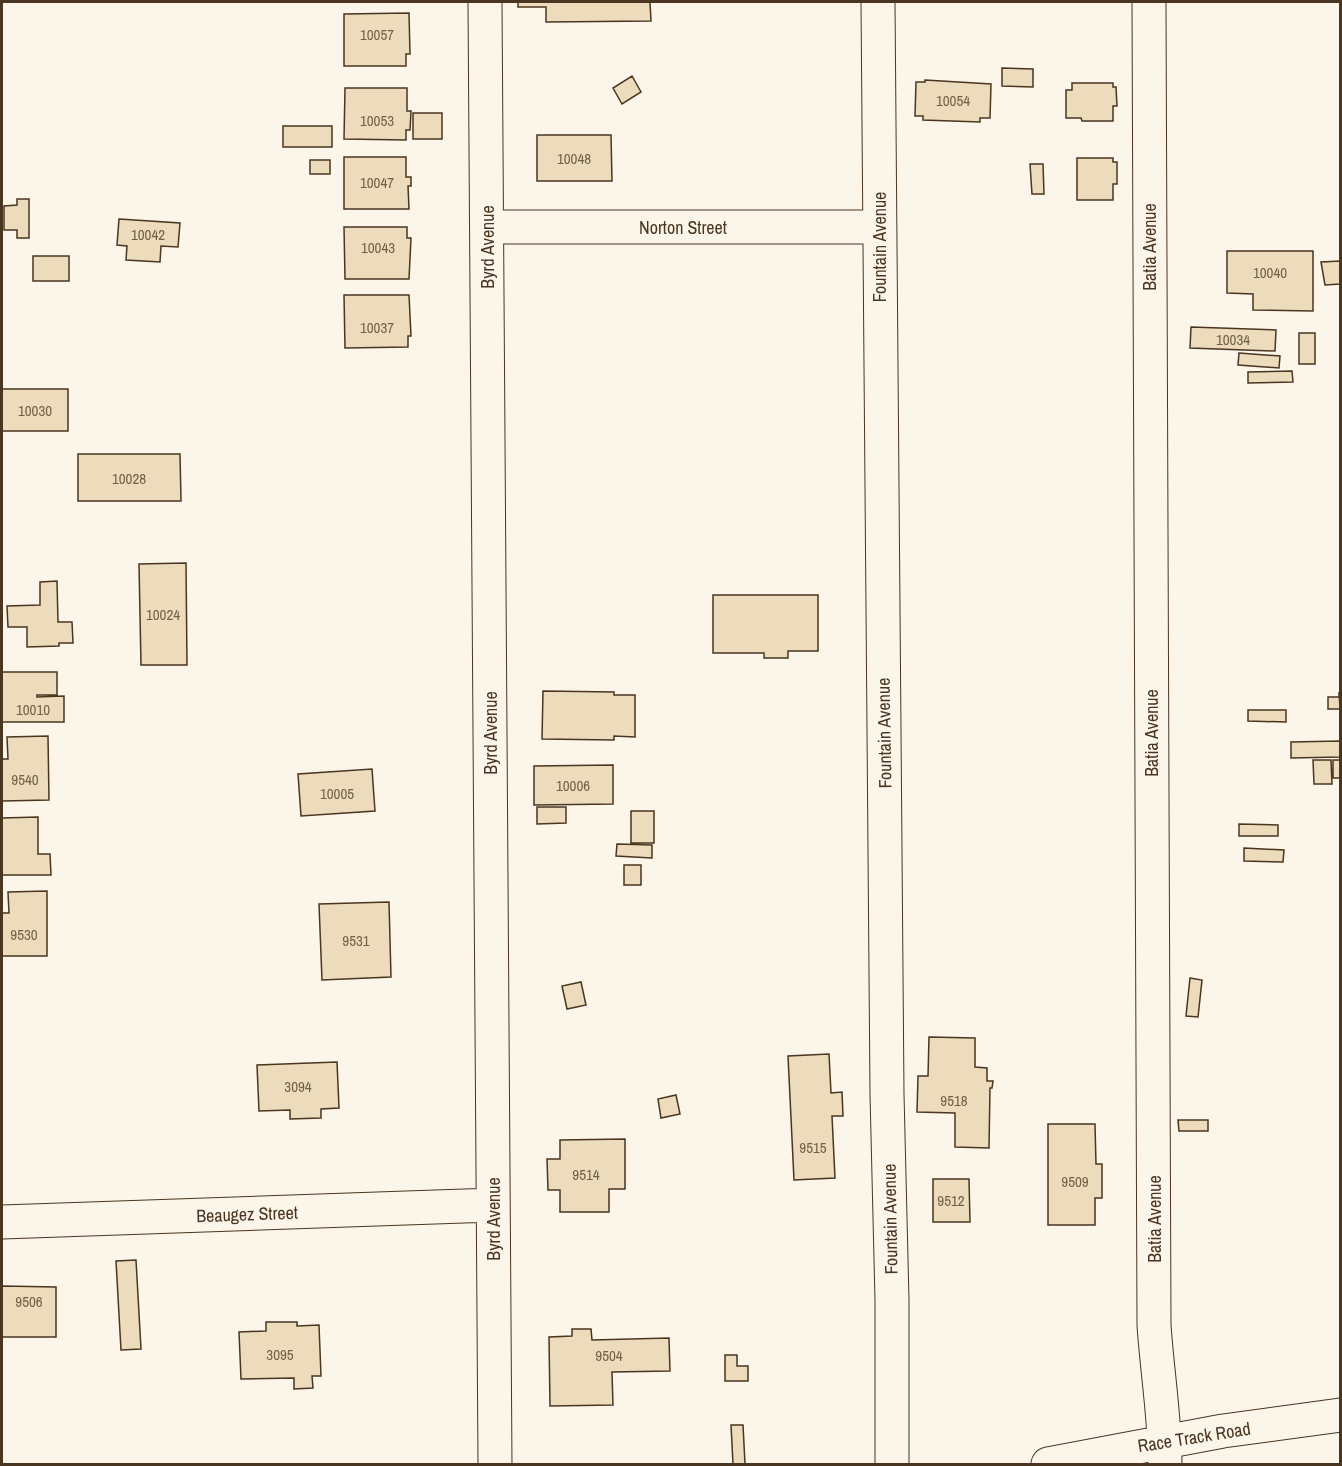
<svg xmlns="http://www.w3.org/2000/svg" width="1342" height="1466" viewBox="0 0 1342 1466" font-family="'Archivo Narrow',sans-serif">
<rect width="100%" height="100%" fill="#fbf6e9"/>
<!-- building -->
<path fill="#ecdcbc" stroke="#4a3520" stroke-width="1.5" d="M518,2H650L651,21L546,22V7H518Z
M409,13L410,54H406V66H344V14Z
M1002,68L1033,69V87L1002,86Z
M632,76L641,92L622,104L613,88Z
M925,80L991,84L990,118H980V122L923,120V116H915L916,82H925Z
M1072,83H1113V87H1116L1117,106H1113V121H1082L1081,118H1066V90H1072Z
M345,88H407V111H411L410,130H406V140L344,139Z
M413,113H442V139H413Z
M283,126H332V147H283Z
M537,135H611L612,181H537Z
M344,157H406V177H411V186H408L409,209H344Z
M1077,158H1113V162H1117V184H1113V200H1077Z
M310,160H330V174H310Z
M1030,164H1043L1044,194H1032Z
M17,199H29V238H17V230H4V206L17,205Z
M119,219L180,223L178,247L161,246L160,262L126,260L127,246L117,245Z
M344,227H407V238H411L409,279H345Z
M1227,251H1313V311L1253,310V294L1227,293Z
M33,256H69V281H33Z
M1340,261V284L1325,285L1321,262Z
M344,295H409L411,336H408V347L345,348Z
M1191,327L1276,330L1275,351L1190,348Z
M1299,333H1315V364H1299Z
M1239,353L1280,356L1279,368L1238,365Z
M1292,371L1293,382L1248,383V372Z
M2,389H68V431H2Z
M78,454H180L181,501H78Z
M186,563L187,665H141L139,564Z
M57,581L58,622H72L73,643H59V646L27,647V627H8L7,606L40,605V582Z
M713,595H818V651H788V658H764V653H713Z
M2,672H57V695H37V697L64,696V722H2Z
M543,691L614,692V695H635V737L614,736V740L542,739Z
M1339,692L1340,709H1328V697H1339Z
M1248,710H1286V722L1248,721Z
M48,736L49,800L2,801V759H8L7,737Z
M1340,741V757L1291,758V742Z
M1313,760H1331L1332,784H1314Z
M1333,760H1340V778H1333Z
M613,765V804L534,805V766Z
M372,769L375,811L301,816L298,774Z
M537,807H566V823L537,824Z
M631,811H654V843H631Z
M38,817V854H50L51,875H2V818Z
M1239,824L1278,825V836H1239Z
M617,844L652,845V858L616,856Z
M1244,848L1284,850L1283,862L1244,861Z
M624,865H641V885H624Z
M47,891V956H2V913H9L8,892Z
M389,902L391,977L322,980L319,904Z
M1190,978L1202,980L1198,1017L1186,1016Z
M581,982L586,1005L567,1009L562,986Z
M929,1037L975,1038V1067L987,1068V1081H993L992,1088H990L989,1148L955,1147V1113L917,1112L918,1076H928Z
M829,1054L831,1093L842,1092L843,1116H832L835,1178L794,1180L788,1056Z
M337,1062L339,1108L321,1109V1118L290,1119V1110L259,1111L257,1065Z
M676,1095L680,1114L661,1118L658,1099Z
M1178,1120H1208V1131H1179Z
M1048,1124H1095L1096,1164H1102V1198H1095V1225H1048Z
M625,1139V1189H609V1212H560V1190H548L547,1159H560V1140Z
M933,1179H969L970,1222H933Z
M136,1260L141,1349L121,1350L116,1261Z
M2,1286L56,1287V1337H2Z
M266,1322H297V1326L319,1325L321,1376H312L313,1388L294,1389V1378L241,1379L239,1332L266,1331Z
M572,1329H591L592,1340L669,1338L670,1371L612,1372L613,1405L550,1406L549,1337L572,1336Z
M725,1355H737V1366H748V1381H725Z
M731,1425H743L745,1464H733Z"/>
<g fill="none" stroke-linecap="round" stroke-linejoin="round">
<!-- minor casing -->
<g stroke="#4a3520" stroke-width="35">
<path id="minor" d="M485,2L495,1464
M878,2L887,1094L892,1300V1464
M1149,2L1154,1325C1157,1371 1165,1418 1165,1464
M487,227H879
M2,1222L493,1205
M1048,1464L1223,1431L1340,1415"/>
</g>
<!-- minor -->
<use href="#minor" stroke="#fbf6e9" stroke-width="33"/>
</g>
<g text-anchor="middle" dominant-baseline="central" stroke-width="4.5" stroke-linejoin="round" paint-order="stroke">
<!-- number labels -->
<g font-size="15" fill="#725f47">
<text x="377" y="34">10057</text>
<text x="953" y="100">10054</text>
<text x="377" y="120">10053</text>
<text x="574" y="158">10048</text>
<text x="377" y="182">10047</text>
<text x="148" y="234">10042</text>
<text x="378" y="247">10043</text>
<text x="1270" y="272">10040</text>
<text x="377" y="327">10037</text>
<text x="1233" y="339">10034</text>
<text x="35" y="410">10030</text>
<text x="129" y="478">10028</text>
<text x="163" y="614">10024</text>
<text x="33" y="709">10010</text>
<text x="25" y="779">9540</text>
<text x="573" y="785">10006</text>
<text x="337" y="793">10005</text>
<text x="24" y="934">9530</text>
<text x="356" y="940">9531</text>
<text x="298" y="1086">3094</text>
<text x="954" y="1100">9518</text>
<text x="813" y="1147">9515</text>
<text x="586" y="1174">9514</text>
<text x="1075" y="1181">9509</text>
<text x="951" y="1200">9512</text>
<text x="29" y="1301">9506</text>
<text x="280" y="1354">3095</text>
<text x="609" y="1355">9504</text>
</g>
<!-- street labels -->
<g font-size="18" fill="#4a3520" stroke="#fbf6e9">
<text x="683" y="227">Norton Street</text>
<text transform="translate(487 247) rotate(-90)">Byrd Avenue</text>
<text transform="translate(879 247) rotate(-90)">Fountain Avenue</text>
<text transform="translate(1149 247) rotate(-90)">Batia Avenue</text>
<text transform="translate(490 733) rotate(-90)">Byrd Avenue</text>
<text transform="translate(884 733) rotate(-91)">Fountain Avenue</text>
<text transform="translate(1151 733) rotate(-90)">Batia Avenue</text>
<text transform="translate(247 1214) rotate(-2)">Beaugez Street</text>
<text transform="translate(493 1219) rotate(-90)">Byrd Avenue</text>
<text transform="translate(890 1219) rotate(-91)">Fountain Avenue</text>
<text transform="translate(1154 1219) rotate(-90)">Batia Avenue</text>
<text transform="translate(1194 1437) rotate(-9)">Race Track Road</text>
</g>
</g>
<!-- border -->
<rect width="1342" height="1466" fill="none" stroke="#4a3520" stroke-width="6"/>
</svg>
